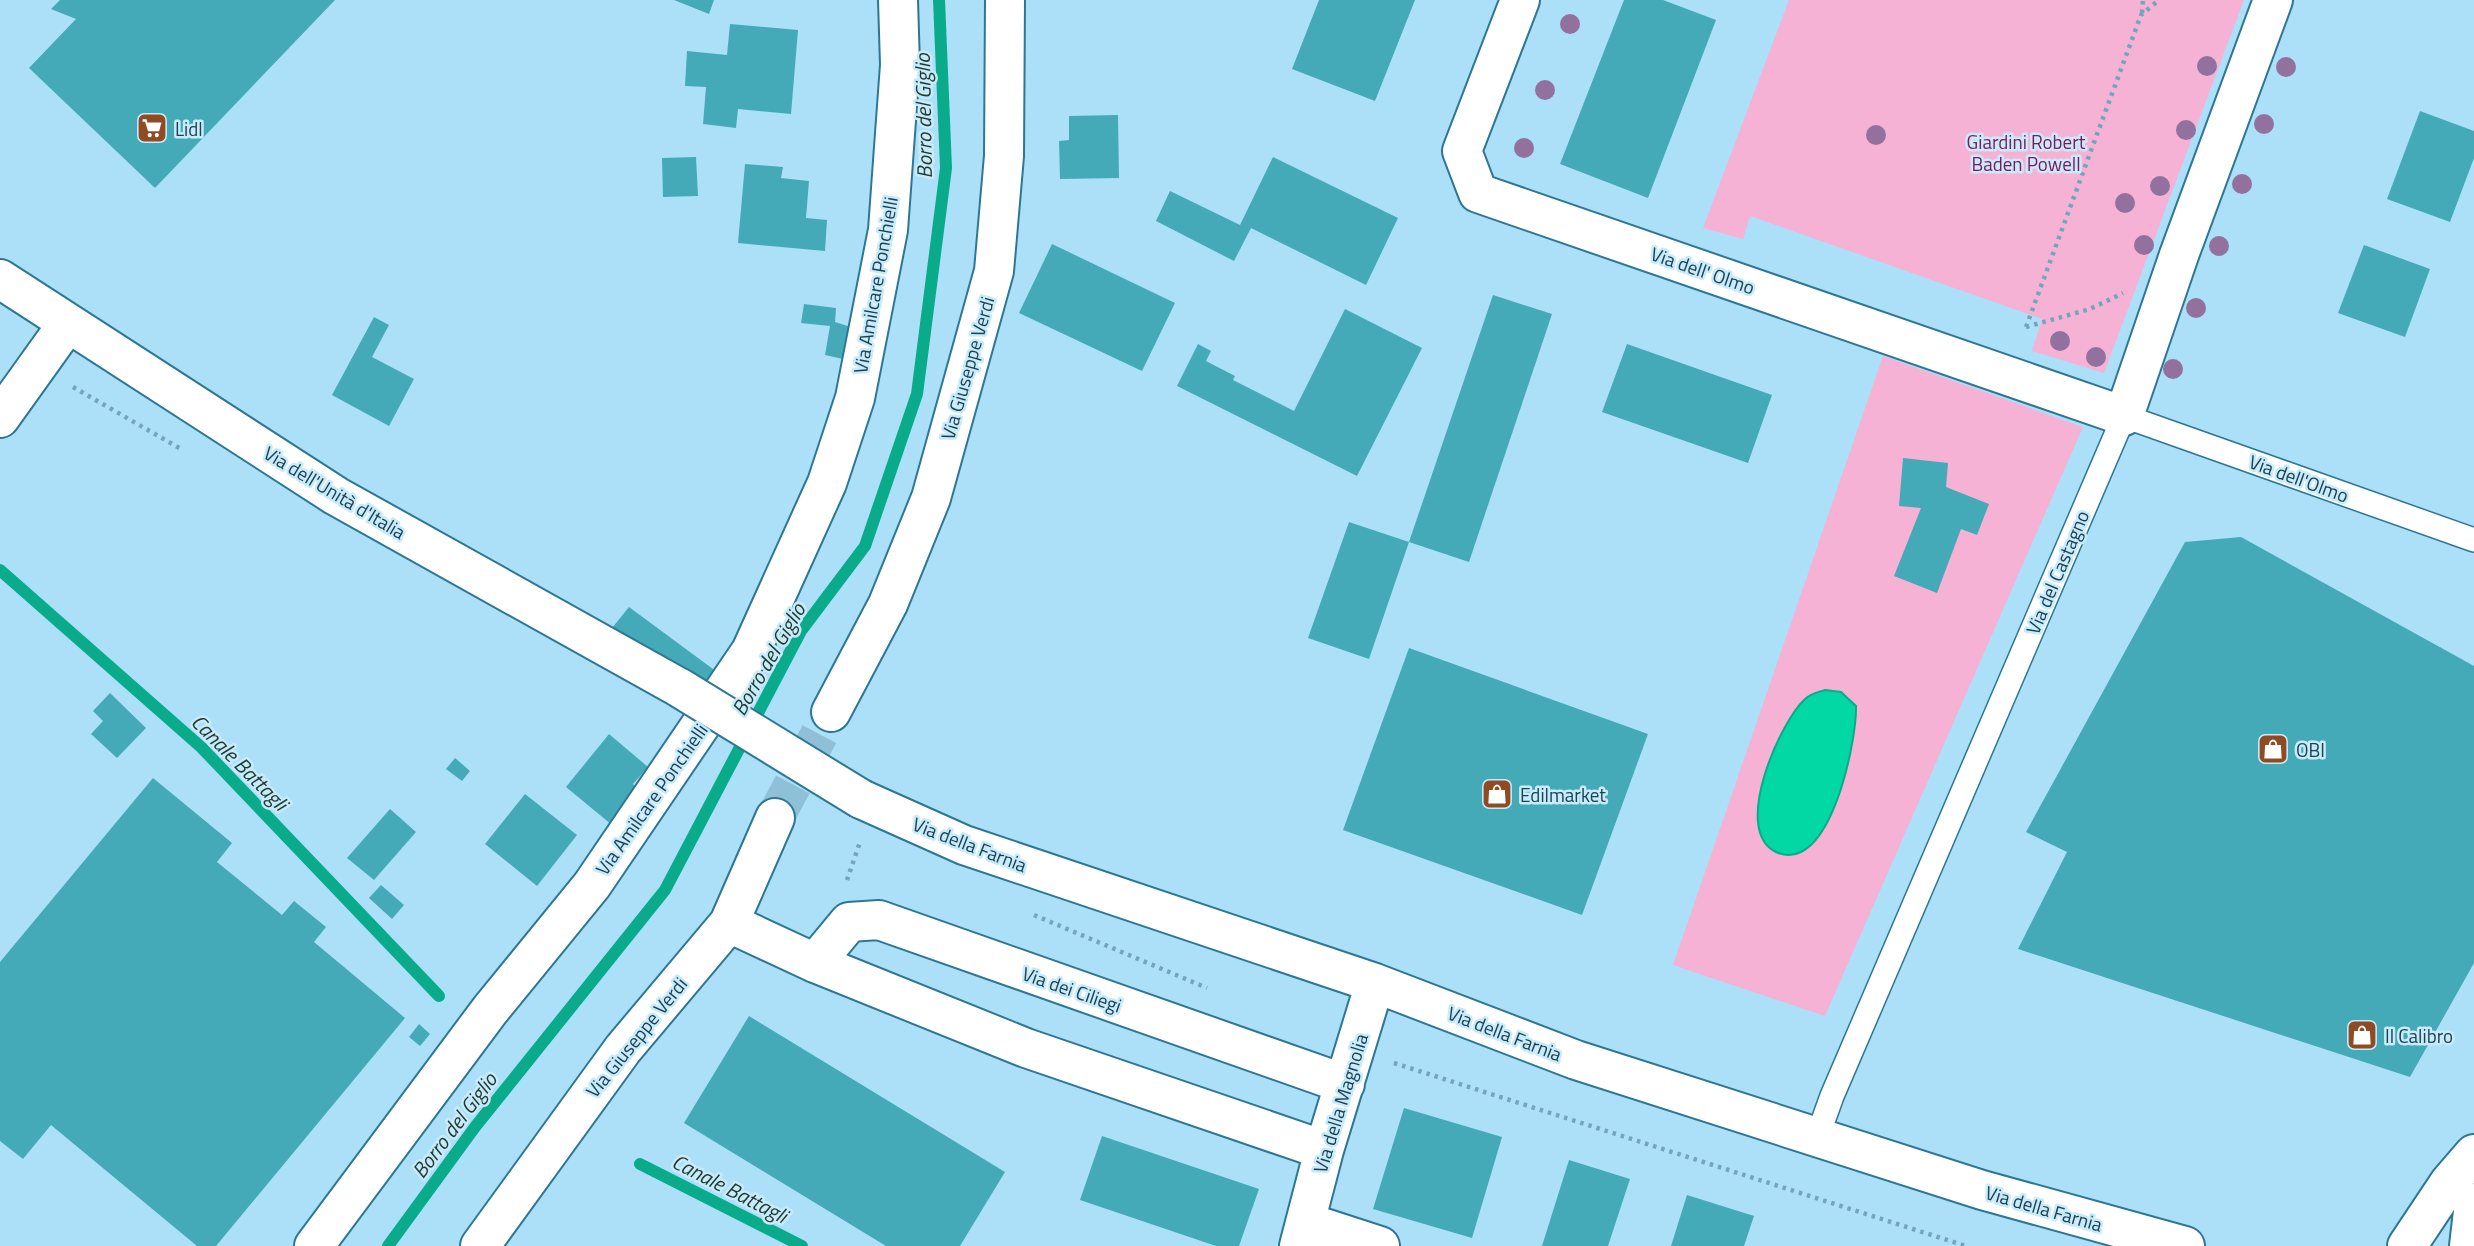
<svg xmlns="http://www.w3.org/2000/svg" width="2474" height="1246" viewBox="0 0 2474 1246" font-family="'Titillium Web',sans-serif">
<rect width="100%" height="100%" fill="#abe0f8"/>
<!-- green -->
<path fill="#f5b2d4" d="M1789,0H2244L2104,373L2032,351L2042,319L2031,315L1750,216L1743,239L1703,228Z
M1883,356L2083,427L1825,1016L1673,965Z"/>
<!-- water -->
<path fill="#02d8a4" stroke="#09ab8b" stroke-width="2" d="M1825,690L1841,692L1856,706C1857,740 1830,877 1776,852C1731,831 1780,722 1805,699C1810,694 1818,692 1825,690Z"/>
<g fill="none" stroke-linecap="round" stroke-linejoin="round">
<!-- stream -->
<path stroke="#09ab8b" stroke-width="12" d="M0,570L201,747L439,996
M640,1164L802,1246
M388,1246L475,1127L665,890L801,631L865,546L917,394L946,168L939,0"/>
</g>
<!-- building -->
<path fill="#44aab8" d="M60,0H335L155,188L29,68L76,19L51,9Z
M674,0H714L709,14Z
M1319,0H1415L1375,101L1292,69Z
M1624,0H1663L1716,20L1648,198L1560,164Z
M730,24L798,30L791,114L738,109L736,128L703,124L706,87L685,86L687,51L727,55Z
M2420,111L2474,131V158L2450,222L2387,199Z
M1118,115L1119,178L1060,179L1059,141L1069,140V116Z
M696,157L698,196L663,197L662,158Z
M1273,157L1398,218L1366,285L1251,228L1234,261L1156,221L1170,191L1240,225Z
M745,164L783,167L781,178L809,181L806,218L827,220L825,251L738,243Z
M1052,244L1175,303L1142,371L1019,313Z
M2364,245L2430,269L2405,337L2338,313Z
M1493,295L1552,314L1469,562L1409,542L1369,659L1308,638L1349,522L1409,542Z
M804,304L836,308L835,322L851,327L843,359L825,355L830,326L801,323Z
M1345,309L1422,348L1357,476L1177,386L1198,344L1211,351L1206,361L1235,376L1233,380L1294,411Z
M374,317L389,325L372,357L414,379L389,426L332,395Z
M1627,344L1772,395L1748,463L1602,412Z
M1903,458L1948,463L1946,487L1989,504L1977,535L1961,529L1937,593L1894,576L1921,508L1899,506Z
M2241,537L2474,666V963L2410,1077L2018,949L2067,852L2026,832L2185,542Z
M629,607L717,672L703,691L608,633Z
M1409,648L1648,734L1582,915L1343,830Z
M110,693L146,728L117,758L91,734L103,721L93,711Z
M609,734L648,767L633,784L641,791L612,825L566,787Z
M455,758L470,771L462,781L446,769Z
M153,778L232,843L217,862L282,915L294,901L326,927L314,942L405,1018L216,1246H197L51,1125L23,1159L0,1141V962Z
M525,794L577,835L537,886L485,844Z
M390,809L416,832L374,880L347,858Z
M381,885L404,905L392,919L369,898Z
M749,1016L1005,1172L960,1246H886L684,1123Z
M419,1024L430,1034L420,1046L409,1037Z
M1404,1108L1502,1137L1472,1238L1373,1209Z
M1102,1136L1259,1189L1239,1246H1216L1080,1200Z
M1569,1160L1630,1179L1608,1246H1542Z
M1687,1195L1754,1216L1744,1246H1671Z"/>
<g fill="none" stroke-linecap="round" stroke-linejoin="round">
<!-- street-tunnel -->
<path stroke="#8ec0d7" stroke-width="38" stroke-dasharray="38 19" stroke-linecap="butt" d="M775,818L831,712"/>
<!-- lane casing -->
<g stroke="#2d7794" stroke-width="26">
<path id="lane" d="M1818,1135L1832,1096L2124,416L2474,540"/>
</g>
<!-- street casing -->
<g stroke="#2d7794" stroke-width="42">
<path id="street" d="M1520,0L1462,151L1478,193L2124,416L2179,255L2273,0
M0,279L336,496L680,688
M0,418L68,323
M831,712L888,604L931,498L994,271L1004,156L1005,0
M861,799L964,845L1375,983L1576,1060L1982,1190L2185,1246
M729,923L815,963L1026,1048L1324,1150
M815,963L849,922L879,920L1345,1084
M1306,1222L1380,1246
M314,1246L490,1010L592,885L751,651L827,483L855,398L888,230L900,65L898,0
M480,1246L623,1049L729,923L775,818
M1299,1246L1324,1150L1375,983
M2407,1246L2449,1183L2474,1154
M2469,1246L2474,1203"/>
</g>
<!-- path -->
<path stroke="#75a5ba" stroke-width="4.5" stroke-dasharray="3.5 5" stroke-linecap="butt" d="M2142,13L2143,0
M2026,327L2141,15L2159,0
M2026,327L2090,309L2123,293
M73,387L181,449
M847,880L860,842
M1034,915L1207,988
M1394,1063L1966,1246"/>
<!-- lane -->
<use href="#lane" stroke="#fff" stroke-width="23"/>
<!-- street -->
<use href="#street" stroke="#fff" stroke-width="38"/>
<!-- street-bridge casing -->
<g stroke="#2d7794" stroke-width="42" stroke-linecap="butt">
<path id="street-bridge" d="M680,688L861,799"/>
</g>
<!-- street-bridge -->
<use href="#street-bridge" stroke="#fff" stroke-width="38"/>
</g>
<!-- trees -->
<g fill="#92719f">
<circle cx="1570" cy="24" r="10"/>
<circle cx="2207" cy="66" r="10"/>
<circle cx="2286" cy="67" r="10"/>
<circle cx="1545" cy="90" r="10"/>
<circle cx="2264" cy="124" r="10"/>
<circle cx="2186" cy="130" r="10"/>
<circle cx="1876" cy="135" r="10"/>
<circle cx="1524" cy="148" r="10"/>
<circle cx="2242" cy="184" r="10"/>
<circle cx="2160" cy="186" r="10"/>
<circle cx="2125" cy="203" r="10"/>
<circle cx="2144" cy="245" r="10"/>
<circle cx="2219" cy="246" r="10"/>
<circle cx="2196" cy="308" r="10"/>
<circle cx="2060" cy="341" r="10"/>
<circle cx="2096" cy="357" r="10"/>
<circle cx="2173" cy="369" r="10"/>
</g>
<!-- icons -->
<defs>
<g id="supermarket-square" transform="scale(1.575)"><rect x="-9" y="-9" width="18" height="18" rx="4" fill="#914b23" stroke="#c8ebfb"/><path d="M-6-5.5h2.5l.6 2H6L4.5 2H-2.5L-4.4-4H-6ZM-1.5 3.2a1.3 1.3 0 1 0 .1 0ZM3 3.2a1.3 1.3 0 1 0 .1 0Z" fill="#fff"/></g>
<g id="shop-square" transform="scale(1.575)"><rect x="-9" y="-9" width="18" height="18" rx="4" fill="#914b23" stroke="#c8ebfb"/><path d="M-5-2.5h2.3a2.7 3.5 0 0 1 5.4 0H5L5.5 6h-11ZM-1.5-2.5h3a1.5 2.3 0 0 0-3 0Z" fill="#fff"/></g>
</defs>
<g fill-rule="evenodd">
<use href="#supermarket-square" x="152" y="128"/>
<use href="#shop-square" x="2273" y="749"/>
<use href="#shop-square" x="1497" y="794"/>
<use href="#shop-square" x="2362" y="1035"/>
</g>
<g text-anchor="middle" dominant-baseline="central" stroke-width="5" stroke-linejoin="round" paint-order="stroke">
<!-- poi labels -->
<g font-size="19" fill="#1a4252" stroke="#c8ebfb" text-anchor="start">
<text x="175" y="128">Lidl</text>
<text x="2296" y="749">OBI</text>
<text x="1520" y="794">Edilmarket</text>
<text x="2385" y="1035">Il Calibro</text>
</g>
<!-- park labels -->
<g font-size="19" fill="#7e1657" stroke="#c8ebfb">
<text x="2026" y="141">Giardini Robert<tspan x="2026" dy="22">Baden Powell</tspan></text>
</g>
<!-- street labels -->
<g font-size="19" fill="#1a4252" stroke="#c8ebfb">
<text transform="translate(1703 270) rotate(19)">Via dell' Olmo</text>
<text transform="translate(875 285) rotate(-80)">Via Amilcare Ponchielli</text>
<text transform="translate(967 368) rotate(-74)">Via Giuseppe Verdi</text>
<text transform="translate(2299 478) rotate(20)">Via dell'Olmo</text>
<text transform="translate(335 492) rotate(31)">Via dell'Unità d'Italia</text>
<text transform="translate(2057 572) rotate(-67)">Via del Castagno</text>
<text transform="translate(651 799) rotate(-55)">Via Amilcare Ponchielli</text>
<text transform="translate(970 844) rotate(21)">Via della Farnia</text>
<text transform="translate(1072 989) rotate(19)">Via dei Ciliegi</text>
<text transform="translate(1505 1033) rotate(21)">Via della Farnia</text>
<text transform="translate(636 1037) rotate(-51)">Via Giuseppe Verdi</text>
<text transform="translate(1340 1103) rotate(-73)">Via della Magnolia</text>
<text transform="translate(2044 1208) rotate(16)">Via della Farnia</text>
</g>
<!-- water labels -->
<g font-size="21" font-style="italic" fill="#1f3a30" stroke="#c8ebfb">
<text transform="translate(923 116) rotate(-91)">Borro del Giglio</text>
<text transform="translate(768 659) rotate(-60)">Borro del Giglio</text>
<text transform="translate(240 762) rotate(45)">Canale Battagli</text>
<text transform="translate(454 1125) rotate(-53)">Borro del Giglio</text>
<text transform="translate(730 1188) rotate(27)">Canale Battagli</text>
</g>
</g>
</svg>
